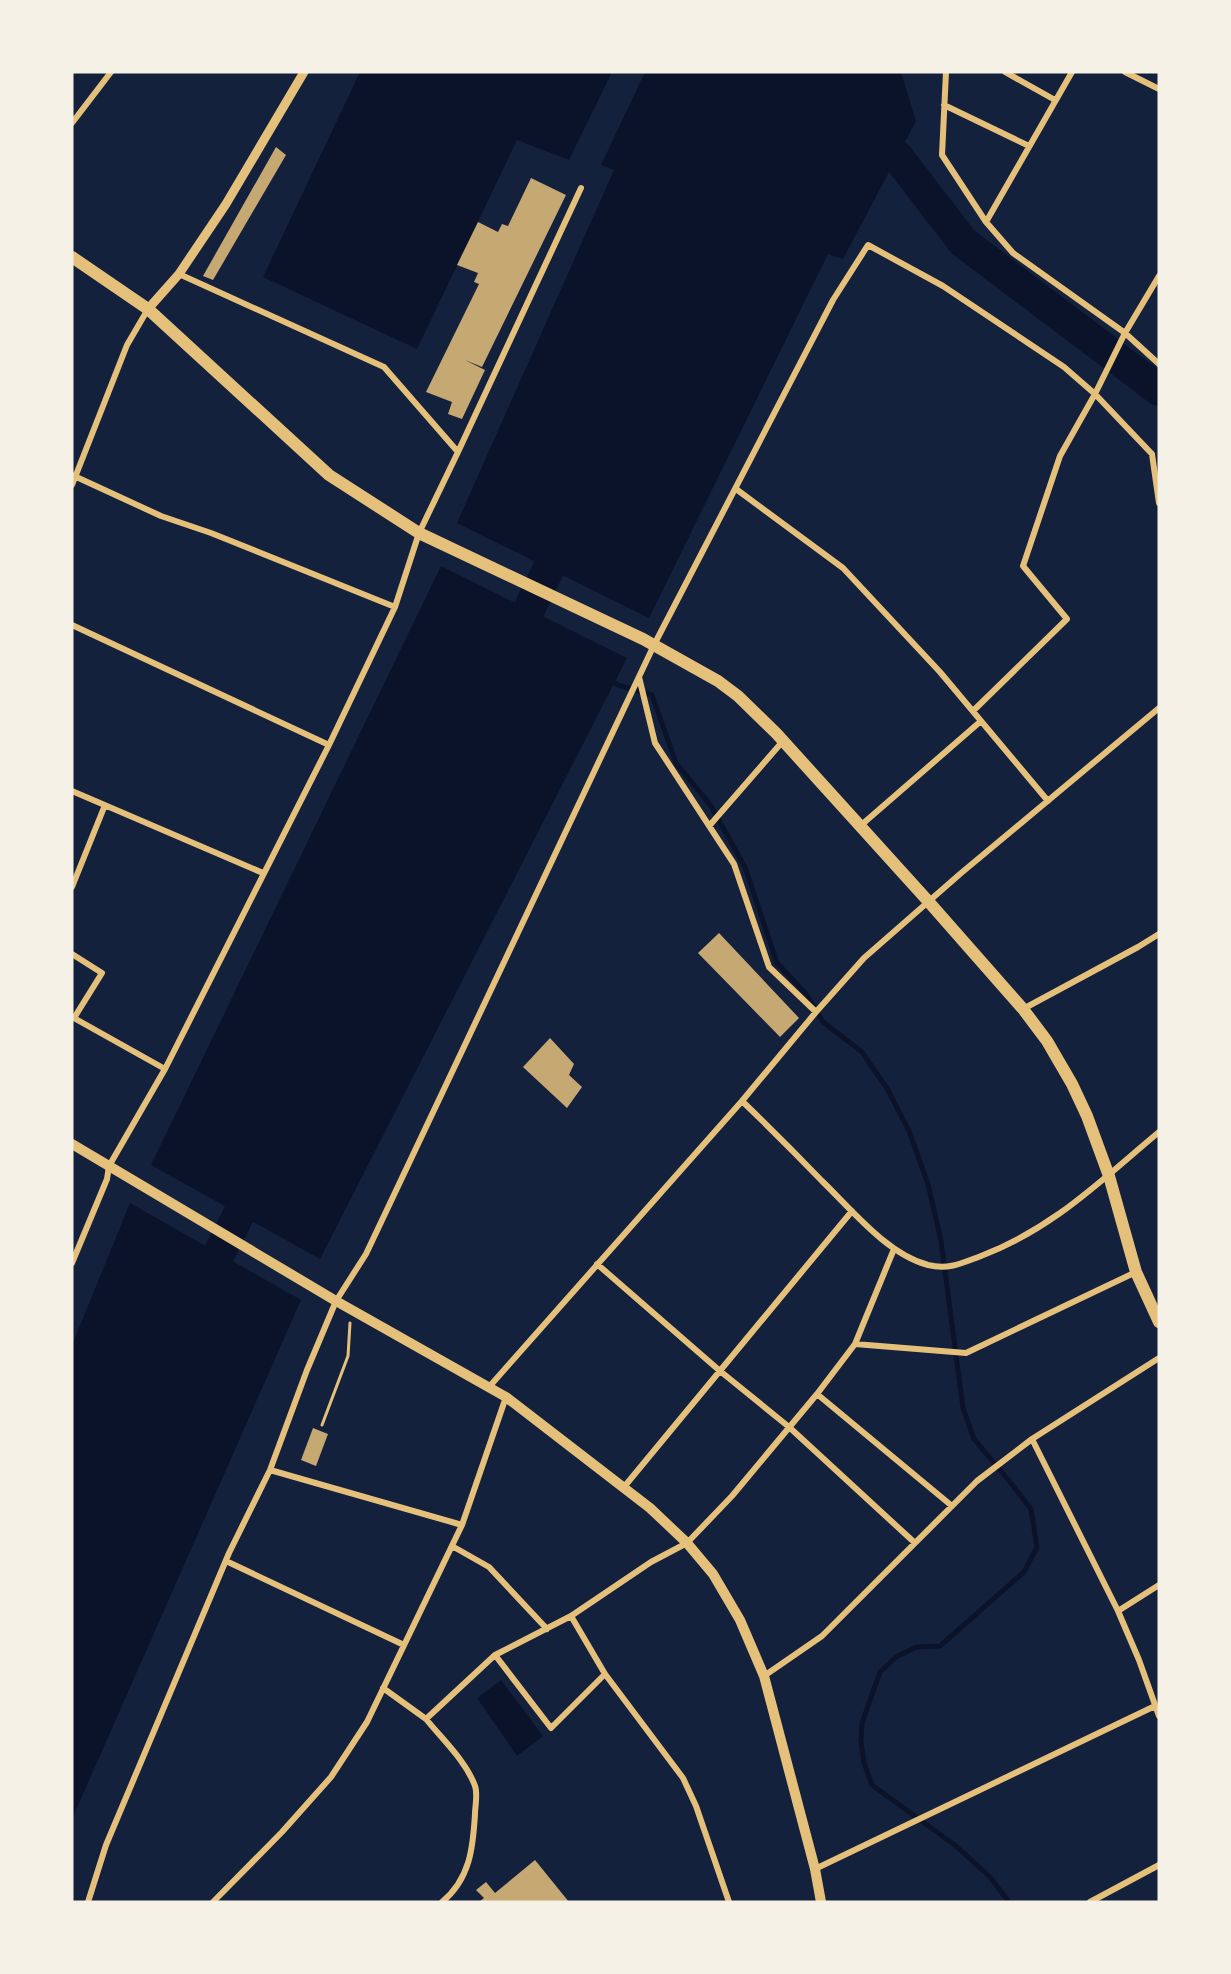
<svg xmlns="http://www.w3.org/2000/svg" width="1231" height="1974" viewBox="0 0 1231 1974" font-family="Mulish,sans-serif">
<rect width="100%" height="100%" fill="#14213d"/>
<!-- water -->
<path fill="#0b132b" d="M360,72H612L569,160L517,140L417,349L263,277Z
M645,72H901L916,121L843,259L828,254L649,618L457,523L614,170L601,165Z
M441,566L627,658L320,1259L151,1165Z
M130,1203L301,1300L72,1819V1345Z
M501,1680L543,1736L517,1756L477,1698Z"/>
<g fill="none" stroke-linecap="round" stroke-linejoin="round">
<!-- stream -->
<path stroke="#0b132b" stroke-width="5" d="M610,680L618,685L652,695L676,763L711,806L745,867L777,963L806,994L823,1022L862,1052L888,1090L909,1131L928,1184L941,1241L963,1408L974,1439L1010,1482L1031,1509L1037,1547L1024,1572L940,1646L916,1647L896,1657L880,1672L862,1723L861,1741L864,1763L872,1785L956,1846L990,1877L1009,1902"/>
<!-- river -->
<path stroke="#0b132b" stroke-width="32" d="M897,156L963,242L1159,390
M511,647L567,530
M198,1292L209,1274L258,1176"/>
</g>
<!-- building -->
<path fill="#c6a872" d="M276,147L286,155L213,280L203,276Z
M531,178L566,195L482,367L465,360L485,370L462,419L448,414L452,402L426,392L479,284L474,282L478,273L457,265L478,222L498,232L502,224L508,226Z
M719,933L799,1018L780,1037L698,953Z
M550,1038L574,1064L569,1075L582,1087L567,1108L523,1067Z
M313,1428L328,1434L316,1466L301,1460Z
M535,1860L569,1902H479L484,1898L476,1890L486,1882L495,1893Z"/>
<g fill="none" stroke-linecap="round" stroke-linejoin="round">
<!-- path -->
<path stroke="#e5c07b" stroke-width="3" d="M322,1425L348,1356L350,1323"/>
<!-- minor -->
<path stroke="#e5c07b" stroke-width="6" d="M946,72L942,155L986,222L1013,253L1125,333L1159,364
M1005,72L1055,100
M1125,72L1159,89
M944,105L1029,146
M72,123L111,72
M986,222L1072,72
M458,452L581,188
M72,475L161,516L211,533L395,607
M72,485L127,345L148,309
M736,489L843,568L940,672L1048,801
M72,625L329,745
M639,677L655,743L734,864L769,967L816,1012
M973,711L1067,619L1023,566L1060,456L1095,394L1125,333L1159,276
M72,791L263,873
M710,825L783,741
M859,827L981,721
M72,887L105,805
M72,954L102,973L74,1018
M1023,1009L1138,947L1159,934
M72,1017L165,1069
M742,1101C769,1127 796,1154 822,1181C852,1210 887,1254 928,1265C949,1270 962,1263 981,1256C1054,1228 1100,1181 1159,1132
M72,1263L107,1179L109,1166L165,1069L329,745L395,607L419,533L458,452L384,367L179,274
M597,1264L720,1371L789,1427L915,1543
M855,1344L966,1353L1136,1272
M489,1387L742,1101L816,1012L864,958L960,874L1159,708
M817,1394L952,1506
M1032,1439L1118,1611L1139,1660L1159,1716
M270,1470L462,1525
M624,1487L852,1211
M452,1546L489,1567L547,1629
M226,1561L404,1645
M1118,1611L1159,1585
M571,1616L605,1674
M495,1655L551,1728L605,1674L683,1778L696,1806L729,1902
M764,1676L822,1636L977,1481L1032,1439L1159,1358
M383,1688L426,1719L495,1655L571,1616L651,1562L687,1543L732,1496L817,1394L855,1344L894,1249
M426,1719C442,1739 466,1761 475,1786C478,1794 475,1806 475,1814C473,1848 470,1879 442,1902
M815,1869L1155,1706
M88,1902L106,1845L229,1553L270,1470L307,1370L336,1301L366,1254L654,645L833,300L868,245L943,286L1064,367L1095,394L1152,454L1159,503
M213,1902L282,1832L331,1777L367,1722L462,1525L506,1397
M1090,1902L1159,1865"/>
<!-- tertiary -->
<path stroke="#e5c07b" stroke-width="9" d="M148,309L179,274L226,204L304,72"/>
<!-- secondary -->
<path stroke="#e5c07b" stroke-width="10" d="M72,1144L336,1301L506,1397L650,1508L687,1543L713,1574L740,1620L764,1676L815,1869L821,1902"/>
<!-- primary -->
<path stroke="#e5c07b" stroke-width="12" d="M72,257L148,309L329,475L419,533L643,639L718,681L738,696L776,733L928,901L1023,1009L1047,1041L1072,1084L1087,1116L1109,1176L1136,1272L1159,1322"/>
</g>
<!-- border -->
<rect width="1231" height="1974" fill="none" stroke="#f6f1e7" stroke-width="147"/>
</svg>
